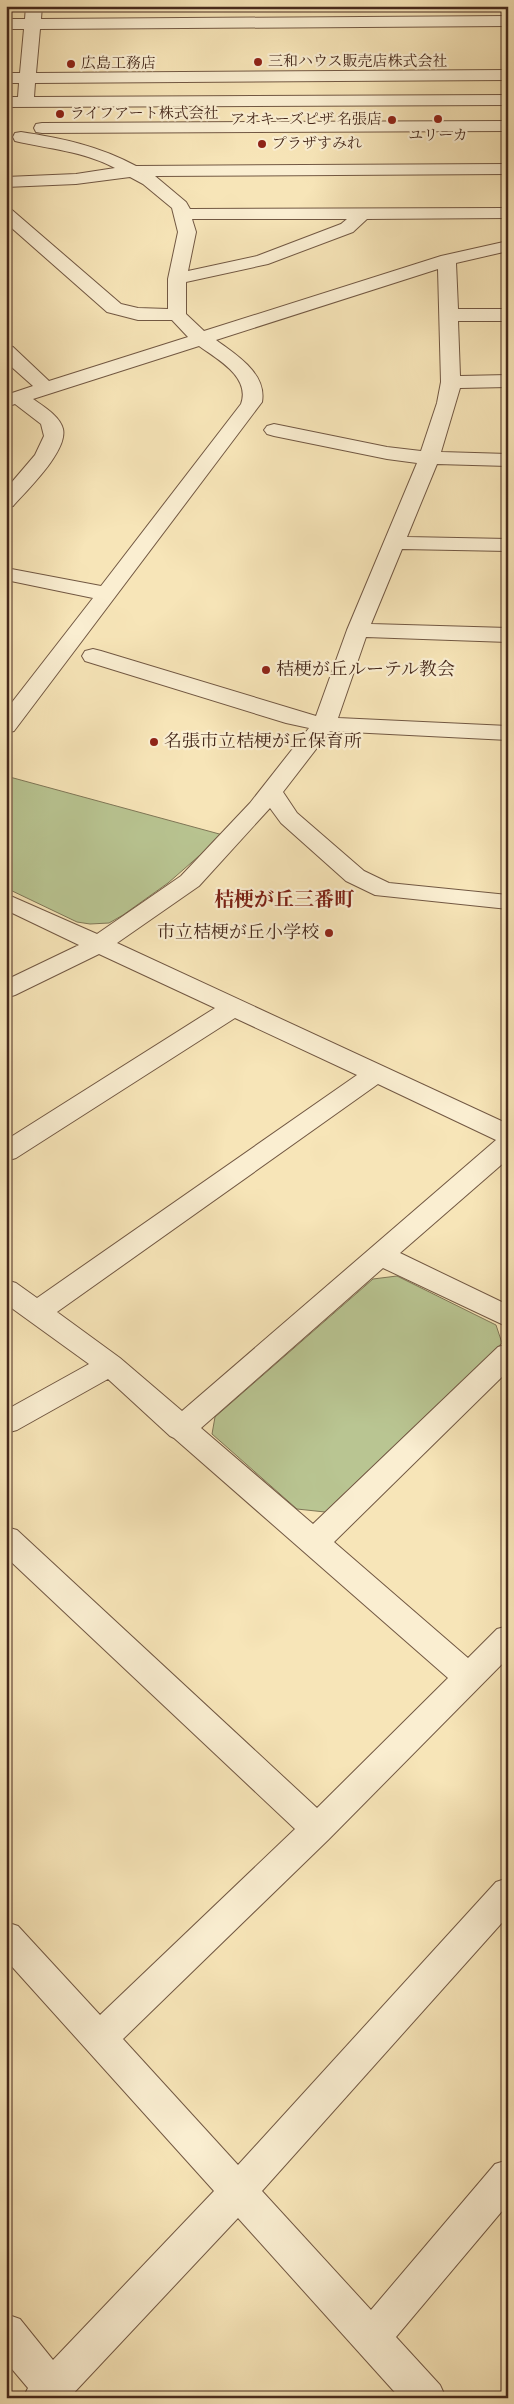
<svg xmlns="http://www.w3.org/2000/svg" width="514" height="2404" viewBox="0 0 514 2404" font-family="Vollkorn,'Noto Serif JP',serif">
<rect width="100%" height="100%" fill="#f7e5b8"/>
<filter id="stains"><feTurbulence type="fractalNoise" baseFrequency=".004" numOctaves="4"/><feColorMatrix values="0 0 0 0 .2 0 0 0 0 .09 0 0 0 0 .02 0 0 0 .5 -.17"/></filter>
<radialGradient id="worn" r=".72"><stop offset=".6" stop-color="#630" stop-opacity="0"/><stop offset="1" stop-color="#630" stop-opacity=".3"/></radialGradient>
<!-- green -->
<path fill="#b9c592" stroke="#807757" d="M6,776L223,835L168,883L123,915L109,923L90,924L77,922L6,888Z
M397,1276L496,1325L502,1343L325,1512L297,1509L212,1434L215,1417L373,1279Z"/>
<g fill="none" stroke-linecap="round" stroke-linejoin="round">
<!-- minor casing -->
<g stroke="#725843" stroke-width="2">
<path id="minor" d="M26,6H42L41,19L508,16V26L40,29L36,73L508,70V80L35,83L34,97L508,95V105L6,107V97H18L19,83H6V73H20L24,29H6V19H25Z
M508,121V131L42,133L36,132L34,128L36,124L42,123Z
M21,132C61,138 99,146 136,166L508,164V174L155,176L186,202L190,209L508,208V218L367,219L353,232L268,264L186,282V314L204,331L441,256L508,241V251L456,263L458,309H508V321H458L460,376L508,375V387L460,388L441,452L508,454V466L437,464L407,537L508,539V551L402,549L371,624L508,628V642L366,637L338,718L508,726V740L330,731L283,792L297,813L364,871L389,883L508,895V909L375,895L346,881L281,823L270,808L199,886L117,943L508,1124V1159L400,1253L508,1305V1327L383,1268L201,1428L313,1524L498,1347L508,1344V1371L334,1542L468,1658L497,1629L508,1626V1658L329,1839L123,2039L238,2165L496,1882L508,1878V1916L262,2191L371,2310L495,2164L508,2160V2204L396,2337L440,2385L446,2398H400L238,2218L69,2398H23L28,2388L6,2362V2314L20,2319L53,2360L214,2191L6,1960V1922L18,1926L100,2015L295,1829L6,1557V1527L17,1530L317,1808L448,1678L174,1438L170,1436L108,1379L17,1430L6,1433V1410L89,1364L6,1304V1280L16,1283L37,1298L357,1075L235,1018L16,1158L6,1161V1140L215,1008L99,954L15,995L6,998V980L79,945L6,910V894L97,934L181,876L250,803L309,728L286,723L85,661L82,656L85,651L93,649L101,651L316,716L347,630L417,463L387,459L274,436L267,434L264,430L267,426L274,424L387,447L421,451L437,403L441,382L438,269L216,340C236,355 267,373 262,402L14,731L6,733V710L93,598L6,580V568L101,586L241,404C251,377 217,359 199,346L33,399C43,406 60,416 63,429C68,451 27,490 13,506L6,508V489L35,455L44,436L41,424L15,404L6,407V395L33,386L6,362V345L13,347L49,381L188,337L172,320H138L107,312L6,223V209L12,210L121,304L138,308L168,309V279L178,232L172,208L143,184L130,177L76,184L6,187V177L76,174L115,168C83,151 49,149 15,141L13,137L15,133ZM192,219H347L341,224L257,256L188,271L196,232ZM378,1084L496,1140L182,1411L120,1358L57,1312Z"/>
</g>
<!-- minor -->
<use href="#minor" fill="#faeed1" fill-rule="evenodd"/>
</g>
<!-- markers -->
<g fill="#8f2418" stroke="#faeed1" stroke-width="2">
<circle cx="258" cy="62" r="5"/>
<circle cx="71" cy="64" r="5"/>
<circle cx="60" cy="114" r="5"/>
<circle cx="438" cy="119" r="5"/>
<circle cx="392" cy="120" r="5"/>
<circle cx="262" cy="144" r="5"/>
<circle cx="266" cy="670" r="5"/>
<circle cx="154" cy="742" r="5"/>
<circle cx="329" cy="933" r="5"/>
</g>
<g text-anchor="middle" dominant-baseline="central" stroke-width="4.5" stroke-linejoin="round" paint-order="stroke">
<!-- far-poi labels -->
<g font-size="15" fill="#46291c" stroke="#faeed1" text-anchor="start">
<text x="268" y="62">三和ハウス販売店株式会社</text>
<text x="81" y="64">広島工務店</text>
<text x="70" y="114">ライフアート株式会社</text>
<text x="382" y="120" text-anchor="end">アオキーズピザ 名張店</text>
<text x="438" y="136" text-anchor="middle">ユリーカ</text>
<text x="272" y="144">プラザすみれ</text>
</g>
<!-- poi labels -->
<g font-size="18" fill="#46291c" stroke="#faeed1" text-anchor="start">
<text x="276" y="670">桔梗が丘ルーテル教会</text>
<text x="164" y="742">名張市立桔梗が丘保育所</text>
<text x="319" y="933" text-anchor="end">市立桔梗が丘小学校</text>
</g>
<!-- quarter labels -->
<g font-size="20" font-weight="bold" fill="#7a1f14" stroke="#faeed1">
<text x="284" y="901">桔梗が丘三番町</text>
</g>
</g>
<!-- margin -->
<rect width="514" height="2404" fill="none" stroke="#f7e5b8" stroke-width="25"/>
<rect x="8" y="8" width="499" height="2389" fill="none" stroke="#46291c" stroke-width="2.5"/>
<rect x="12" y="12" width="489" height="2379" fill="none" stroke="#46291c"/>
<rect width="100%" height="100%" filter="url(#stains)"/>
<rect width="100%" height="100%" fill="url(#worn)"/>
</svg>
